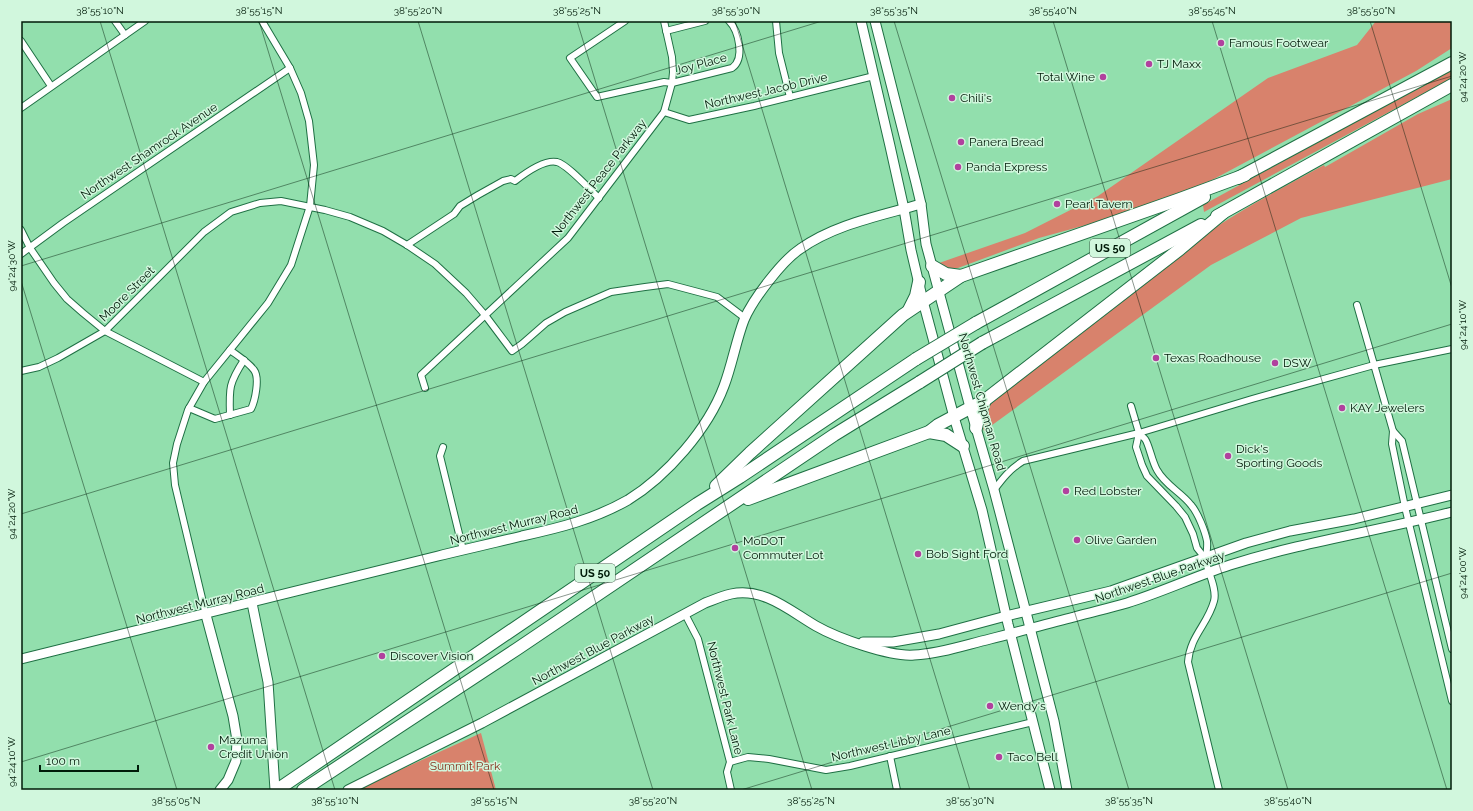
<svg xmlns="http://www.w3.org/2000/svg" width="1473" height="811" viewBox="0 0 1473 811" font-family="Raleway,sans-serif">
	<rect width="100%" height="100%" fill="#92dfad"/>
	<g fill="#d8826c">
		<polygon points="1376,21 1452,21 1452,48 1416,71 1214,179 1176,195 1115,217 1039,238 958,268 948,268 939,263 1025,233 1098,196 1268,78 1357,45"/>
		<polygon points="1452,69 1452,78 1204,212 1203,205"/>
		<path d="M1452 99V179L1301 218 1211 265 984 431 981 418 987 405 1207 233C1245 207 1284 187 1324 165L1325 167 1418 114Z"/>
		<polygon points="481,733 496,790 356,790"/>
	</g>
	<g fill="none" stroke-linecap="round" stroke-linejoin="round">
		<g stroke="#1f7044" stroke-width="8">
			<g id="street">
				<polyline points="115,21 125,35"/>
				<path d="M625 21 570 58 597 97 664 82 672 83 732 68C745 59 739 31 729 21"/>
				<polyline points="776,21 779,53 790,97"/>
				<polyline points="666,31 705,21"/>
				<polyline points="21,41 51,86"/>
				<polyline points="21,108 145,21"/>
				<polyline points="664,112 689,120 754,106 874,76"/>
				<polyline points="21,230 30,248 54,283 67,299 83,313 105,331 204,382"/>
				<path d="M407 245 454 214 460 206 478 195 503 181 511 179 515 181C524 174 544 159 557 162 568 165 590 190 599 198"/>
				<polyline points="21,254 63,223 290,68"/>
				<polyline points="1357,305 1393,431 1392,444 1405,507 1452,701"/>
				<polyline points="21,371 39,367 58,358 105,331 204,232 231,212 260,203 281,201 325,210 350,217 383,231 407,245 435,264 466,293 485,315 512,351 522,344 546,323 565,312 611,292 645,287 668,284 717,297 745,318"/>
				<polyline points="425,388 421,375 568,238 664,112 672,83 673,72 672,57 664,21"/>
				<polyline points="1131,406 1139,433 1136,447 1142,465 1147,476 1176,506 1185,517 1193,534 1197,548 1205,558"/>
				<path d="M189 408 215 419 251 409C255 401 260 378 254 370 248 362 238 356 230 350"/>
				<path d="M230 415C229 388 229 383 244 360"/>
				<polyline points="1393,431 1402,441 1452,649"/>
				<path d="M1139 433C1141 435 1143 437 1145 439 1149 444 1152 462 1157 470 1165 485 1181 492 1191 505 1198 513 1205 531 1207 541 1208 549 1205 556 1207 566 1210 576 1217 591 1214 601 1208 624 1190 636 1188 662L1219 790"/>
				<polyline points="443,447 440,456 463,550"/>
				<path d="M994 490C1003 478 1010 469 1023 461L1139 433 1252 399 1374 365 1452 349"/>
				<polyline points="685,614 698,639 730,762 727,772 731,790"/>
				<polyline points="206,615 175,485 173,463 177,444 188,410 204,382 268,303 291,265 310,206 314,165 309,121 301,93 290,68 262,21"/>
				<polyline points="890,756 897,790"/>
				<polyline points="730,762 748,757 769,759 826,770 850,766 1033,722"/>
			</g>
		</g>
		<g stroke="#1f7044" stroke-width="11">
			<g id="secondary">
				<polyline points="861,21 890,146 904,209 911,250 923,301 954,417 982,510 1008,624 1050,790"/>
				<polyline points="875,21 916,183 921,204 926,244 970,407 994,490 1028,620 1054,721 1067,790"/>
				<polyline points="252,603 268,682 275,790"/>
				<polyline points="206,615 233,716 237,740 236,761 228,780 220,790"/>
				<polyline points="863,642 893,642 939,634 1006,616 1111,591 1246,543 1290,531 1354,519 1452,495"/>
				<path d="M21 659C160 626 299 591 438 556 466 549 494 543 522 536 559 528 595 519 628 500 667 476 708 429 724 386 732 365 736 341 744 320 753 299 782 261 800 249 835 224 880 216 921 204"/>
				<path d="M348 790 482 723 705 603C713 600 722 596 731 594 764 587 790 611 816 626 837 638 890 657 914 655 939 654 965 645 990 639 1018 632 1046 624 1074 617 1092 612 1110 608 1127 603 1162 592 1196 576 1230 565 1303 542 1378 531 1452 512"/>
			</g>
		</g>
		<g stroke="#1f7044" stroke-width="14">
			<g id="highway">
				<polyline points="1238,178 1452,63"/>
				<polyline points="1217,216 1452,85"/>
				<polyline points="932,266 946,274 961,276"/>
				<polyline points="909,310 916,296 919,282"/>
				<polyline points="976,323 1204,197"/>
				<polyline points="982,343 1201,225"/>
				<polyline points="976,428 979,415 985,400"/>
				<polyline points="929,432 946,435 963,446"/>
				<polyline points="716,486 750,453 903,315 961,276 1180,199 1245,175"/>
				<polyline points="748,499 929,432 938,425 985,400 1180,249 1223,213"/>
				<polyline points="277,790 697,504 740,477 916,359"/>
				<polyline points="303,790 517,649 834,435 920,382"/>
			</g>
		</g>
		<use href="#street" stroke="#fff" stroke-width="6"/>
		<use href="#secondary" stroke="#fff" stroke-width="9"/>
		<use href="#highway" stroke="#fff" stroke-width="12"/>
		<g stroke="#1f7044" stroke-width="14" stroke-linecap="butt">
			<g id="highway-bridge">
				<polyline points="916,359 976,323"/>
				<polyline points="920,382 982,343"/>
			</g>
		</g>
		<use href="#highway-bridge" stroke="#fff" stroke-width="12"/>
	</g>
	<path fill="none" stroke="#001b09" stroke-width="1" stroke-opacity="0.45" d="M100 21 335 790M259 21 494 790M418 21 653 790M577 21 812 790M735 21 970 790M894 21 1129 790M1053 21 1288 790M1212 21 1447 790M1370 21 1452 288M21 266 822 21M21 281 177 790M21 514 1452 76M21 762 1452 324M741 790 1452 573"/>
	<g fill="#b1419e" stroke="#d1f7dd" stroke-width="1.5">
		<circle cx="1221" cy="43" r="4"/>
		<circle cx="1149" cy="64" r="4"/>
		<circle cx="1103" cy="77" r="4"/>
		<circle cx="952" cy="98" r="4"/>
		<circle cx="961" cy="142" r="4"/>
		<circle cx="958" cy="167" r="4"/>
		<circle cx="1057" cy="204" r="4"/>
		<circle cx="1156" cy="358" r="4"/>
		<circle cx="1275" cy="363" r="4"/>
		<circle cx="1342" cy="408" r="4"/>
		<circle cx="1228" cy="456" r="4"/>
		<circle cx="1066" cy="491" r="4"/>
		<circle cx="1077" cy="540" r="4"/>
		<circle cx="735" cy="548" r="4"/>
		<circle cx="918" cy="554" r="4"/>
		<circle cx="382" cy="656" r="4"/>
		<circle cx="990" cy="706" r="4"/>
		<circle cx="211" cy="747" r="4"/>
		<circle cx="999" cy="757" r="4"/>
	</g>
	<g text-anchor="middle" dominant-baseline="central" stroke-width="3" stroke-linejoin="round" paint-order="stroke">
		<g fill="#d1f7dd" stroke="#3f5d49" stroke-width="1">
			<rect x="1090" y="239" width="40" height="18" rx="3"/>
			<rect x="575" y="564" width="40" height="18" rx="3"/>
		</g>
		<g font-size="11" font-weight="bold" fill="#001b09">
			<text x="1110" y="248">US 50</text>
			<text x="595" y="573">US 50</text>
		</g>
		<g font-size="12" fill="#001b09" stroke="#d1f7dd" text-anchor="start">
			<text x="1229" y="43">Famous Footwear</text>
			<text x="1157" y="64">TJ Maxx</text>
			<text x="1095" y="77" text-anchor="end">Total Wine</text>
			<text x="960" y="98">Chili's</text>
			<text x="969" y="142">Panera Bread</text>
			<text x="966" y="167">Panda Express</text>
			<text x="1065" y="204">Pearl Tavern</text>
			<text x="1164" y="358">Texas Roadhouse</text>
			<text x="1283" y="363">DSW</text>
			<text x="1350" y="408">KAY Jewelers</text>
			<text x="1236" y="449">Dick's<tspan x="1236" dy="14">Sporting Goods</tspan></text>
			<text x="1074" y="491">Red Lobster</text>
			<text x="1085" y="540">Olive Garden</text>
			<text x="743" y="541">MoDOT<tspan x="743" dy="14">Commuter Lot</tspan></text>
			<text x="926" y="554">Bob Sight Ford</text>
			<text x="390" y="656">Discover Vision</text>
			<text x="998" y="706">Wendy's</text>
			<text x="219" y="740">Mazuma<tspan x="219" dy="14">Credit Union</tspan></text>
			<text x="1007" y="757">Taco Bell</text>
		</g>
		<g font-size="12" fill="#001b09" stroke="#d1f7dd">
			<text transform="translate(701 64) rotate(-15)">Joy Place</text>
			<text transform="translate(766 91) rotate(-13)">Northwest Jacob Drive</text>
			<text transform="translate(149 151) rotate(-34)">Northwest Shamrock Avenue</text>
			<text transform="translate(599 178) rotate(-52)">Northwest Peace Parkway</text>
			<text transform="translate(127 294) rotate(-45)">Moore Street</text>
			<text transform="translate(982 402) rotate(74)">Northwest Chipman Road</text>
			<text transform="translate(514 525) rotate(-14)">Northwest Murray Road</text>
			<text transform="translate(1160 577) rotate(-19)">Northwest Blue Parkway</text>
			<text transform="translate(200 604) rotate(-14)">Northwest Murray Road</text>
			<text transform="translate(593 650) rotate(-28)">Northwest Blue Parkway</text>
			<text transform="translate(725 698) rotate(76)">Northwest Park Lane</text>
			<text transform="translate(891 744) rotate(-13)">Northwest Libby Lane</text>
		</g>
		<g font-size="12" fill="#85321e" stroke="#d1f7dd">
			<text x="465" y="766">Summit Park</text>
		</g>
	</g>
	<rect width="1473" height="811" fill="none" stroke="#d1f7dd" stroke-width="44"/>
	<path d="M40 765v6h98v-6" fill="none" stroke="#001b09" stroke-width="2"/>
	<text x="46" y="765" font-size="12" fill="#001b09" stroke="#d1f7dd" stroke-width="3" paint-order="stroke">100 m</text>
	<rect x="22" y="22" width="1429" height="767" fill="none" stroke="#001b09" stroke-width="1.5"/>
	<g font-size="10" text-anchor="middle" fill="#001b09">
		<text x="100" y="14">38°55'10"N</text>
		<text x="259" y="14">38°55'15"N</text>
		<text x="418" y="14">38°55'20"N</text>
		<text x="577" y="14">38°55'25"N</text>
		<text x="736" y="14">38°55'30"N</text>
		<text x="894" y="14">38°55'35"N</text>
		<text x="1053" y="14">38°55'40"N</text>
		<text x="1212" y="14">38°55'45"N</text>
		<text x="1371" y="14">38°55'50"N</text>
		<text transform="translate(1462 77) rotate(-90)" y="4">94°24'20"W</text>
		<text transform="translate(11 266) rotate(-90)" y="4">94°24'30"W</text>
		<text transform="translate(1462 325) rotate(-90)" y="4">94°24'10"W</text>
		<text transform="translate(11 514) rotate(-90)" y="4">94°24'20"W</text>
		<text transform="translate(1462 573) rotate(-90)" y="4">94°24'00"W</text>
		<text transform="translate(11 762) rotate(-90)" y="4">94°24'10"W</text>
		<text x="176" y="804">38°55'05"N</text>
		<text x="335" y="804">38°55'10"N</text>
		<text x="494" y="804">38°55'15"N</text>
		<text x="653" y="804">38°55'20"N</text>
		<text x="811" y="804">38°55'25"N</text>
		<text x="970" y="804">38°55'30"N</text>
		<text x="1129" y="804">38°55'35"N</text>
		<text x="1288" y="804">38°55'40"N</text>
	</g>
</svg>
